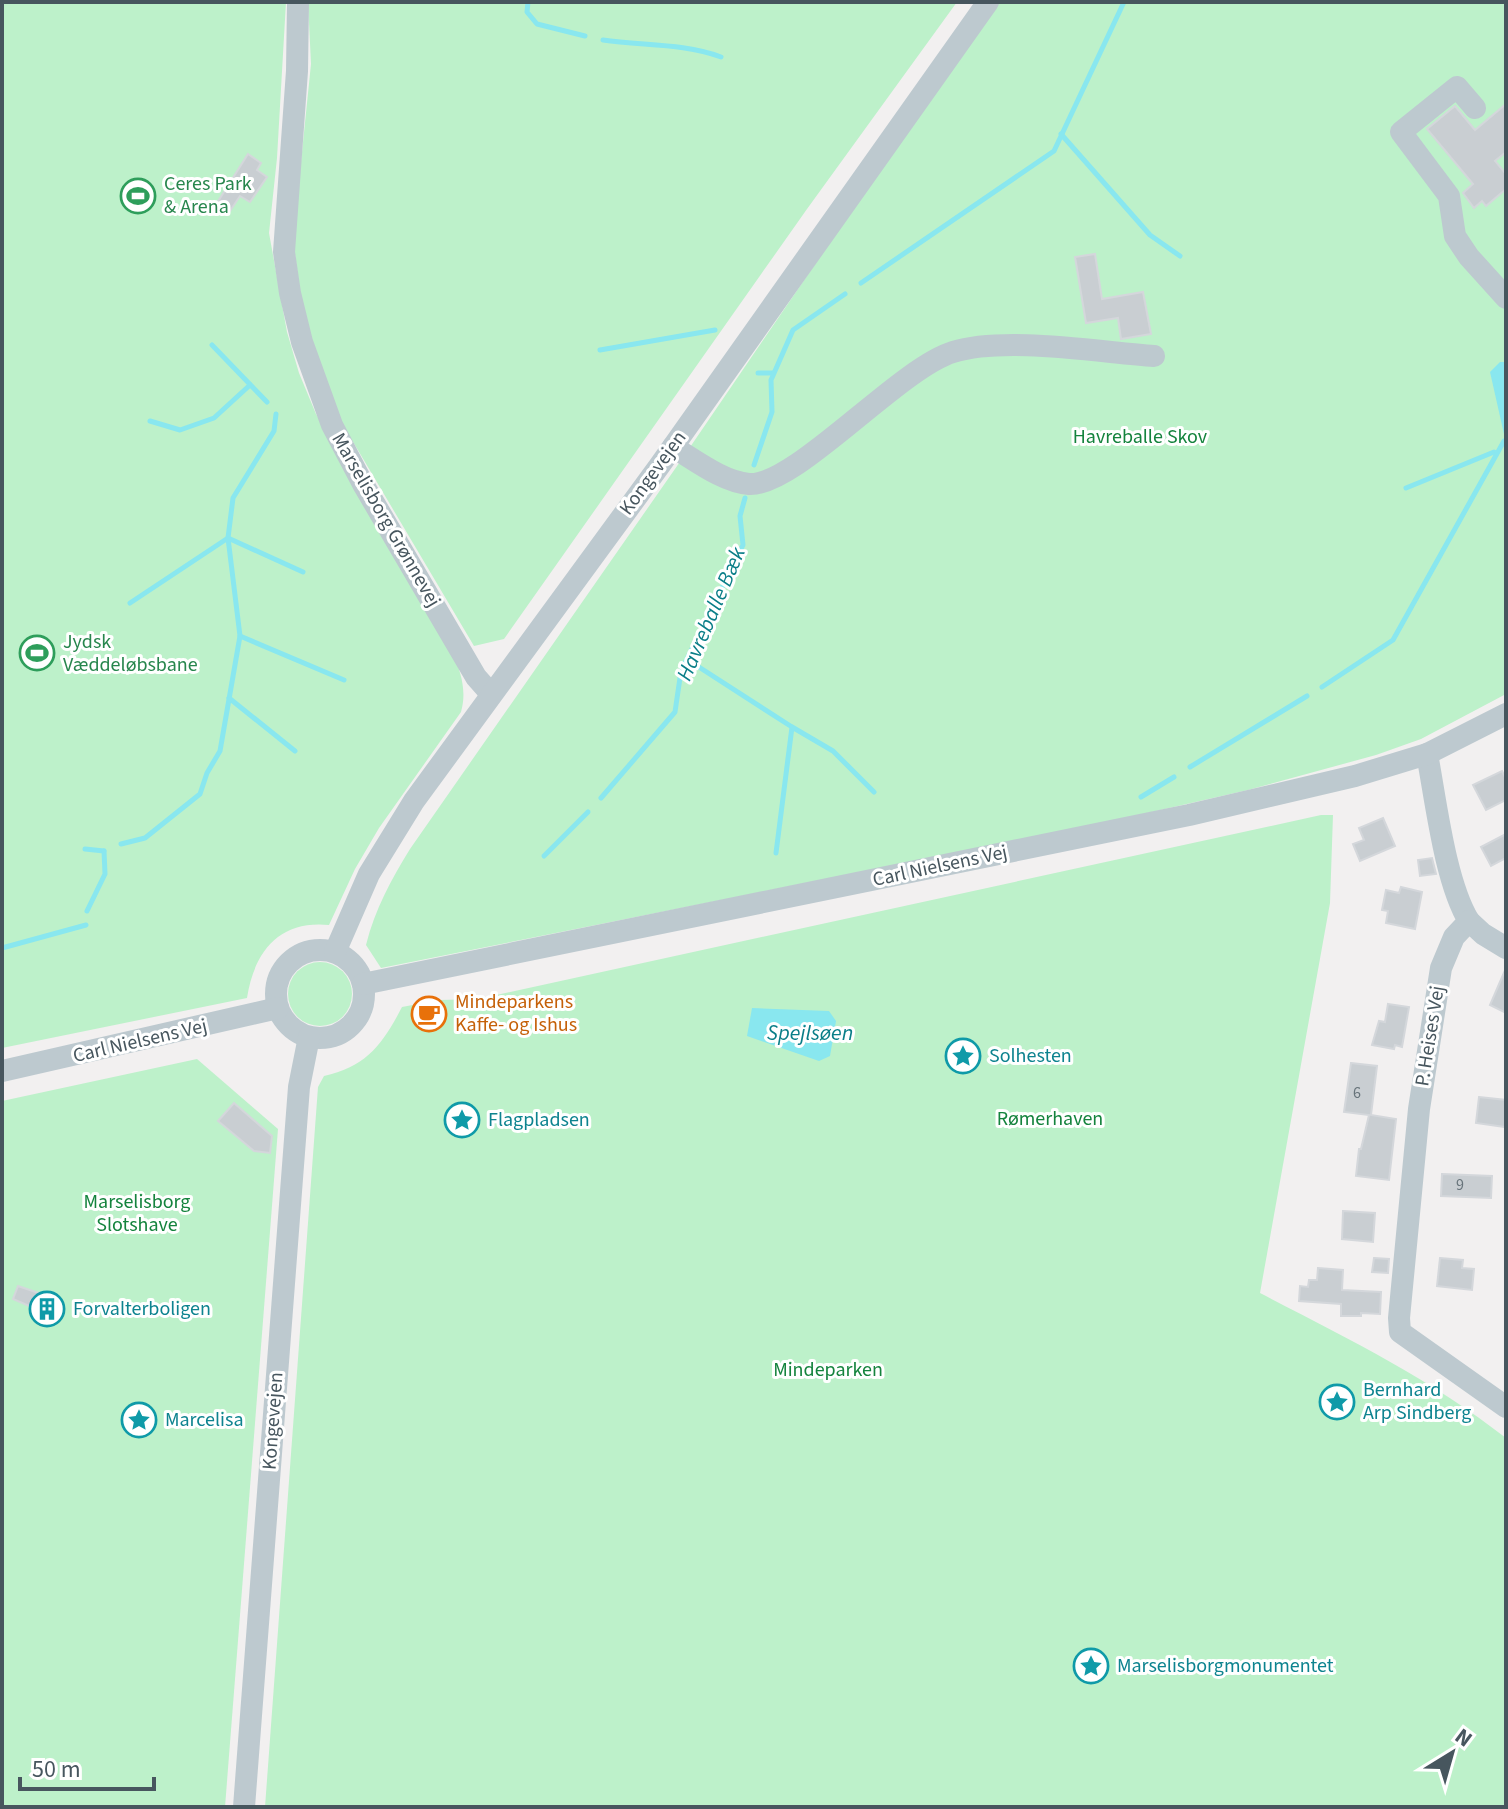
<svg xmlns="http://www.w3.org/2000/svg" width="1508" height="1809" viewBox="0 0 1508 1809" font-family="'Source Sans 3',sans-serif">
	<rect width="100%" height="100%" fill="#f2f0f0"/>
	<g fill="#bdf1ca">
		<path d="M2 2H286L277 158 269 233 287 332 299 373 316 414 453 653C461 673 467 691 461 712L379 828 355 869 329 925C279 920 254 952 247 998L2 1048Z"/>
		<polygon points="308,2 957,2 807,209 504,639 474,646 346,430 333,405 305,326 293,240 311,64"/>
		<path d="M999 2H1506V694L1421 739 1376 755 1248 790 1086 827 381 968 366 945C375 909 391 880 410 849L684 456 884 163Z"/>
		<path d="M1321 815H1333L1330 903 1260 1293C1345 1337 1431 1379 1506 1438V1807H265L318 1087 324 1076C366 1067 383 1044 402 1007L439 1000 478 999Z"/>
		<circle cx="320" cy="994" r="32"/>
		<polygon points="197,1059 278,1129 225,1807 2,1807 2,1101"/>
	</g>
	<g fill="#89e7ef">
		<polygon points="1500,362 1506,362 1506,443 1490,372"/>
		<polygon points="752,1008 829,1011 836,1021 830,1056 819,1061 747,1036"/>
	</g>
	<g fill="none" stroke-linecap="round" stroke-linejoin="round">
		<g stroke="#89e7ef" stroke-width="5">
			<polyline points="528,2 527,12 537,24 585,36"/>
			<path d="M603 40C642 46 683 43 721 57"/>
			<polyline points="1061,134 1150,235 1180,256"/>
			<polyline points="861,283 1054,151 1124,2"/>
			<polyline points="212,345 267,402"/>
			<polyline points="600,350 715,330"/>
			<polyline points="758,373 773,373"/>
			<polyline points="150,421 180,430 214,418 250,385"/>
			<polyline points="754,465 772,412 771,380 793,330 845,294"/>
			<polyline points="1406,488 1494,452"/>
			<polyline points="130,603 228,538 303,572"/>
			<polyline points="240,636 344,680"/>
			<polyline points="688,660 792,727 776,853"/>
			<polyline points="1322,687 1393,640 1504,441"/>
			<polyline points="229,698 295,751"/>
			<polyline points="792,727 833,751 874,792"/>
			<polyline points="1190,767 1307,696"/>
			<polyline points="1141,797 1174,777"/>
			<polyline points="601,798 675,712 681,671 743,545 740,516 745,498"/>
			<polyline points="121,844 145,838 200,794 207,773 220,751 240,636 228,538 233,498 274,431 276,414"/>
			<polyline points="85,849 104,851"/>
			<polyline points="544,856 588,812"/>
			<polyline points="87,911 105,874 104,851"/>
			<polyline points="2,948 86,925"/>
		</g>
	</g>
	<g fill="#c9ced2" stroke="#d4d7db" stroke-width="2">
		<polygon points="1506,104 1506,152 1495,161 1506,174 1506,189 1486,206 1482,201 1474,208 1463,193 1473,184 1427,129 1455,106 1475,130"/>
		<polygon points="248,154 261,163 257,170 267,177 250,202 240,196 230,211 217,203"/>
		<polygon points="1095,254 1102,299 1143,292 1151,334 1121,339 1118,318 1086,323 1075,257"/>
		<polygon points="1502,771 1506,779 1506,800 1486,810 1473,785"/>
		<polygon points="1383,818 1395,846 1360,861 1353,844 1364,840 1359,828"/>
		<polygon points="1506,834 1506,858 1491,866 1481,847"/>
		<polygon points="1432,858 1436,874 1420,876 1418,860"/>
		<polygon points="1401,887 1422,892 1415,929 1386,923 1388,911 1382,910 1386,890 1399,893"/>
		<polygon points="1506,968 1506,1013 1490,1005"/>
		<polygon points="1388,1004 1409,1007 1402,1047 1395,1045 1394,1049 1372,1045 1379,1021 1385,1022"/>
		<polygon points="435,1006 438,1019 421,1023 418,1009"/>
		<polygon points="1351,1063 1377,1066 1371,1115 1396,1119 1389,1180 1356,1176 1359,1149 1361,1149 1369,1115 1344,1112"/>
		<polygon points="1479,1097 1506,1100 1505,1127 1476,1123"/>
		<polygon points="234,1103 272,1136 270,1153 254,1151 218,1121"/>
		<polygon points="1442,1174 1492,1176 1491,1198 1441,1196"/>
		<polygon points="1343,1211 1375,1213 1373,1242 1342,1239"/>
		<polygon points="1374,1258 1389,1259 1388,1273 1372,1272"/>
		<polygon points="1440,1258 1463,1260 1462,1268 1474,1269 1472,1290 1437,1286"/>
		<polygon points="1318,1268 1343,1270 1342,1290 1381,1292 1380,1314 1361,1313 1361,1316 1341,1316 1341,1304 1299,1301 1300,1286 1308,1287 1309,1280 1317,1280"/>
		<polygon points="18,1286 62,1301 55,1324 31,1316 34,1308 13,1299"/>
	</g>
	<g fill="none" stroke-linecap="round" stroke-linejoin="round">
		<g stroke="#bdc9cf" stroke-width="22">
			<polyline points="298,2 297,71 284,252 290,293 302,342 332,425 363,484 476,677 491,694"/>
			<polyline points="1475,108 1457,87 1401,132 1449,196 1455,236 1469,257 1506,298"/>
			<path d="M673 447C695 460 723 482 749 484 795 487 898 369 953 352 1005 336 1098 352 1154 356"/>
			<path d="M1427 754C1436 801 1445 882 1469 921L1454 937 1441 968 1419 1109 1399 1318 1400 1332 1506 1407"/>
			<polyline points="1469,921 1483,934 1506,948"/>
			<circle cx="320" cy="994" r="44"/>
			<polyline points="335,952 369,874 414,801 660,465 988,2"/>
			<polyline points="363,984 1189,815 1355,776 1427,754 1506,714"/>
			<polyline points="2,1071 278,1008"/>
			<polyline points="244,1807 299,1087 309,1037"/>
		</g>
	</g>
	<defs>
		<g id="stadium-ring" transform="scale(1.8)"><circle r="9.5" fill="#fff" stroke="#2e9e5b" stroke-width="1.5"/><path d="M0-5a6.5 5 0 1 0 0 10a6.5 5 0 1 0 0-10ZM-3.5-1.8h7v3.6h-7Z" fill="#2e9e5b"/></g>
		<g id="cafe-ring" transform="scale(1.8)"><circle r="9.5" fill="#fff" stroke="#e8710a" stroke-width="1.5"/><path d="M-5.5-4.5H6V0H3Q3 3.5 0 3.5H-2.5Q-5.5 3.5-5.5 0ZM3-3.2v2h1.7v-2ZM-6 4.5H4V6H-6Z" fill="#e8710a"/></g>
		<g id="sight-ring" transform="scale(1.8)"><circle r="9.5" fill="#fff" stroke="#0f9aa8" stroke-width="1.5"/><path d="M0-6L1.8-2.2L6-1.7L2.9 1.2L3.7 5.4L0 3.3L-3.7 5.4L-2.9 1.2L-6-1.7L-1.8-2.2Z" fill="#0f9aa8"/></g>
		<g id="building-ring" transform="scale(1.8)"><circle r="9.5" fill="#fff" stroke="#0f9aa8" stroke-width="1.5"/><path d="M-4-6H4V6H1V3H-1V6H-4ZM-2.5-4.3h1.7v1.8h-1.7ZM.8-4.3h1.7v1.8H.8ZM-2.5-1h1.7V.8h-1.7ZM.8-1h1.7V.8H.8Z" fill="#0f9aa8"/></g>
	</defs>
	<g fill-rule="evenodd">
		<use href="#stadium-ring" x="138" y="196"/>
		<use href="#stadium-ring" x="37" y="653"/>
		<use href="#cafe-ring" x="429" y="1014"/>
		<use href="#sight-ring" x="963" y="1056"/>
		<use href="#sight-ring" x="462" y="1120"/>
		<use href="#building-ring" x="47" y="1309"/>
		<use href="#sight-ring" x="1337" y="1402"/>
		<use href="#sight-ring" x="139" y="1420"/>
		<use href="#sight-ring" x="1091" y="1666"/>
	</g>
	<g text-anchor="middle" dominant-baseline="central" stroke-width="6" stroke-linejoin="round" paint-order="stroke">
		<g font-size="16" fill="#68747b">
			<text x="1357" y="1093">6</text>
			<text x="1460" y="1185">9</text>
		</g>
		<g font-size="20" fill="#27864d" stroke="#fff" text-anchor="start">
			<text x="164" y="184">Ceres Park<tspan x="164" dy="23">&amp; Arena</tspan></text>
			<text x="63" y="642">Jydsk<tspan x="63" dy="23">Væddeløbsbane</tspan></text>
		</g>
		<g font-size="20" fill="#14833d" stroke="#fff">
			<text x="1140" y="437">Havreballe Skov</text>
			<text x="1050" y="1119">Rømerhaven</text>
			<text x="137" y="1202">Marselisborg<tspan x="137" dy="23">Slotshave</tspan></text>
			<text x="828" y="1370">Mindeparken</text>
		</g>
		<g font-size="20" fill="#47565e" stroke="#fff">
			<text transform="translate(653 473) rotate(-54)">Kongevejen</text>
			<text transform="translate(386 520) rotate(60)">Marselisborg Grønnevej</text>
			<text transform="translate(940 866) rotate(-12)">Carl Nielsens Vej</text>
			<text transform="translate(1430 1036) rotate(-81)">P. Heises Vej</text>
			<text transform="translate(140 1041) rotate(-13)">Carl Nielsens Vej</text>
			<text transform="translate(273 1421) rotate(-86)">Kongevejen</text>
		</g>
		<g font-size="20" fill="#c56008" stroke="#fff" text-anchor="start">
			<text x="455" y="1002">Mindeparkens<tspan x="455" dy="23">Kaffe- og Ishus</tspan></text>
		</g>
		<g font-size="20" fill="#0d838f" stroke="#fff" text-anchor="start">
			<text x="989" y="1056">Solhesten</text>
			<text x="488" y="1120">Flagpladsen</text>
			<text x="73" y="1309">Forvalterboligen</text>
			<text x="1363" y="1390">Bernhard<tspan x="1363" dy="23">Arp Sindberg</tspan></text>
			<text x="165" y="1420">Marcelisa</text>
			<text x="1117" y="1666">Marselisborgmonumentet</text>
		</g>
		<g font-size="22" font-style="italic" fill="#0a7e88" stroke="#fff">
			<text transform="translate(711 614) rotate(-67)">Havreballe Bæk</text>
			<text x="810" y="1033">Spejlsøen</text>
		</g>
	</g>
	<rect width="1508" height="1809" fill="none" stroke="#47565e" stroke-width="8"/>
	<g transform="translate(1452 1753) rotate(37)" stroke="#ffffff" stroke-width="6" paint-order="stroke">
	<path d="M0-6L14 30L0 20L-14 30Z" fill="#47565e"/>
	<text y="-12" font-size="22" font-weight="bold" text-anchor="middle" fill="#47565e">N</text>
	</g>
	<path d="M20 1777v12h134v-12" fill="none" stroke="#47565e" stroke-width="4"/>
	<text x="32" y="1777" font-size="24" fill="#47565e" stroke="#ffffff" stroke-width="6" paint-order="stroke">50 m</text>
</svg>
